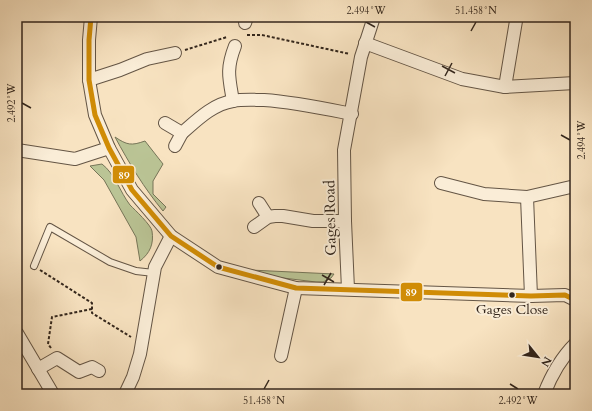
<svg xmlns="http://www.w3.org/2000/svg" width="592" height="411" viewBox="0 0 592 411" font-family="Cardo,serif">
	<rect width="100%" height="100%" fill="#f8e3c1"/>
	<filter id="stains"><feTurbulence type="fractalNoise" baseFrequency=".005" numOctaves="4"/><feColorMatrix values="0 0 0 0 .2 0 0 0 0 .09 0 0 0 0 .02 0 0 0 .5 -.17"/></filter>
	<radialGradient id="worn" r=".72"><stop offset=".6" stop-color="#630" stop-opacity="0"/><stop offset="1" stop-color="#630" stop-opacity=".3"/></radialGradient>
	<g fill="#bac495" stroke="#767558">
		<path d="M115 137C127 145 131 146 145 141L163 164 153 181V194L166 207 163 211C144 188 129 163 115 137Z"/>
		<path d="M102 164C115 174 120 192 130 205 135 210 151 225 152 231 154 244 150 253 140 261L136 237 104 180 90 166Z"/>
		<polygon points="250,270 334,274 331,278 323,282 316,282 275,277"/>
	</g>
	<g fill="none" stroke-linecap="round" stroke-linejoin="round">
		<g stroke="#645545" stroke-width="8">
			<polyline id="service" points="34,266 50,227 110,262 136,271 154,273"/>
		</g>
		<g stroke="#645545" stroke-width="14">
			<g id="minor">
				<polyline points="91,17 89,40 89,80 95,115 109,148 132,190 171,236 218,267 296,288 531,296 565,295 575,300"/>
				<polyline points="245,23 247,17"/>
				<polyline points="365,43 462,79 505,87 575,83"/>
				<polyline points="89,80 120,70 147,59 175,53"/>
				<polyline points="505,87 516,21 516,17"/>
				<path d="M233 101C229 78 226 69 235 46"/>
				<path d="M165 123 182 133C197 120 213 104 233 101 243 99 254 100 264 100 294 102 322 108 352 114"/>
				<polyline points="175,146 182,133"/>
				<polyline points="17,150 75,159 109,148"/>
				<polyline points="441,183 484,194 527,197"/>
				<polyline points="259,203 268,217"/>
				<polyline points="254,227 268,217 275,216 283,216 313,221 345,221"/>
				<polyline points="348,289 345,221 344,150 361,57 374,17"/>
				<polyline points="531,296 527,197 575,186"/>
				<polyline points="17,333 53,394"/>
				<polyline points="281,356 296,288"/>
				<polyline points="38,369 57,358 79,372 92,367 99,371"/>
				<polyline points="125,394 133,377 140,354 155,267 171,236"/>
				<path d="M544 394C551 376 561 358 575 344"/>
			</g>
		</g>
		<g stroke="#33261c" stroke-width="2" stroke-dasharray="3 2" stroke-linecap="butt">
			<polyline points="247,35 262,35 350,54"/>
			<polyline points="185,50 227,37"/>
			<polyline points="40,270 92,303 92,313 131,337"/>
			<polyline points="51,348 48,344 52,317 92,309"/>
		</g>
		<use href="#service" stroke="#faedd7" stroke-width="6"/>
		<use href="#minor" stroke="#faedd7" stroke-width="12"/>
		<g stroke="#faedd7" stroke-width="8">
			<polyline id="bus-1" points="91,17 89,40 89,80 95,115 109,148 132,190 171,236 218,267 296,288 531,296 565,295 575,300"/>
		</g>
		<use href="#bus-1" stroke="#d08c06" stroke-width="5"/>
	</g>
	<path fill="none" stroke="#33261c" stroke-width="1.5" d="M366 22 375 27M471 31 476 22M442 66 455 73M445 76 452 63M22 103 31 108M561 135 570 140M322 275 334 282M324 285 331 273M510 384 518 389M264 389 269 380"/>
	<g fill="#33261c" stroke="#faedd7" stroke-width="1.5">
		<circle cx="219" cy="267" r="3.5"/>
		<circle cx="512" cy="295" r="3.5"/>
	</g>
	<g text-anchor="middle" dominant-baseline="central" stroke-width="4" stroke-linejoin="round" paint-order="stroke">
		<g font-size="14" fill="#33261c" stroke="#faedd7">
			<text x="512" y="309">Gages Close</text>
		</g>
		<g font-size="15" fill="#33261c" stroke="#faedd7">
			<text transform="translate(330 218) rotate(-91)">Gages Road</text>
		</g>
	</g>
	<g stroke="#faedd7" stroke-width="1.5">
		<rect x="112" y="165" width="23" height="19" rx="4" fill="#d08c06"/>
		<rect x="400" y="282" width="23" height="20" rx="4" fill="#d08c06"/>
	</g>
	<g font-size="11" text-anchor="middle" font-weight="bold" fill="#fff">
		<text x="124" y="179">89</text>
		<text x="411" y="296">89</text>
	</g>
	<rect width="592" height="411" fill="none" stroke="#f8e3c1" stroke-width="44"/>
	<g transform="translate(538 357) rotate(120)" stroke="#faedd7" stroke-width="3" paint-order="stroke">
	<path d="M0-3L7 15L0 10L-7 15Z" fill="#33261c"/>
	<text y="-6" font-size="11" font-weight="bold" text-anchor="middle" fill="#33261c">N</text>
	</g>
	<rect x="22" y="22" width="548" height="367" fill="none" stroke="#33261c" stroke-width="1.5"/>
	<g font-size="10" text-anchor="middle" fill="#33261c">
		<text x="366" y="14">2.494°W</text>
		<text x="476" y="14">51.458°N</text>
		<text transform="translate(11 103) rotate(-90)" y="4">2.492°W</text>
		<text transform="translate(581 140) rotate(-90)" y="4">2.494°W</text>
		<text x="264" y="404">51.458°N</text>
		<text x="518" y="404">2.492°W</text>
	</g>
	<rect width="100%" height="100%" filter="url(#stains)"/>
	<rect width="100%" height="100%" fill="url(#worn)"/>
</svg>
